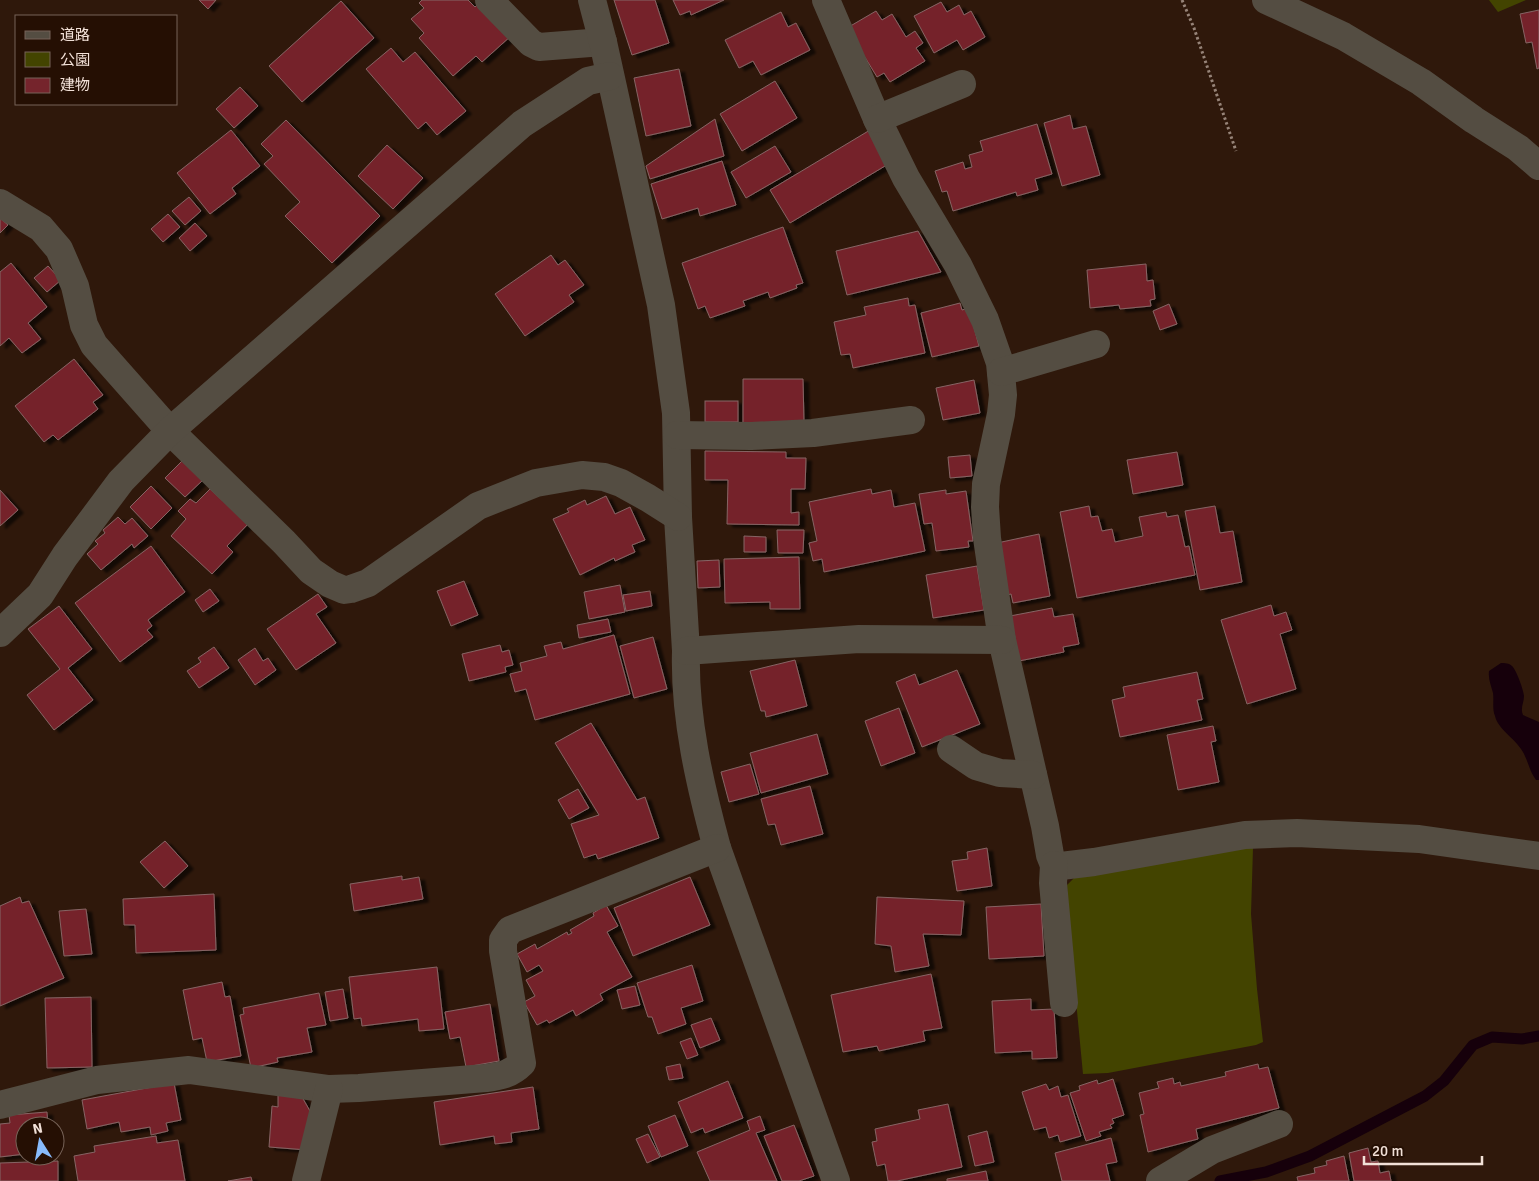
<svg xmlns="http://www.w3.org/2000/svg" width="1539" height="1181" viewBox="0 0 1539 1181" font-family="Signika,'Noto Sans JP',sans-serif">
	<defs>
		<filter id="shadow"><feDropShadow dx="5.5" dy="3" stdDeviation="1" flood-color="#0009"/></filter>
	</defs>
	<rect width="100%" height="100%" fill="#2f180b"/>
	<g fill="#434400">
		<polygon points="1489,0 1526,0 1498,12"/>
		<polygon points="1244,846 1253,848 1251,914 1257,989 1263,1042 1256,1045 1108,1073 1083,1074 1077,1011 1070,962 1067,885 1077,875"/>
	</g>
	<path fill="#16000b" d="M1501 663C1505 663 1509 663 1512 666 1516 669 1524 691 1524 696 1524 703 1520 708 1523 715L1539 722V780H1536C1529 771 1528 759 1521 749 1514 738 1498 729 1495 716 1492 709 1494 701 1493 693 1491 685 1488 679 1489 671Z"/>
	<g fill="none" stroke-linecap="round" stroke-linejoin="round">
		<polyline stroke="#16000b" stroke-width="11" points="1220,1181 1266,1172 1310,1156 1425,1096 1444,1081 1473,1045 1492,1037 1522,1039 1539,1036"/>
	</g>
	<g fill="#75242c" stroke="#866464" filter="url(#shadow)">
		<polygon points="199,0 216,0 208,9"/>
		<polygon points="422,0 468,0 475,7 481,1 512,35 482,62 476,56 453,76 419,38 424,33 411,19 424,8 419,3"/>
		<polygon points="614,0 655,0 669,43 632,55"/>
		<polygon points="673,0 724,0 691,15 690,11 680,15"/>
		<polygon points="341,1 374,38 302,102 269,66"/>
		<polygon points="941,2 947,12 959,5 964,15 971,11 985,37 963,50 957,40 934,53 914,16"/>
		<polygon points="1539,10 1539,68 1537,69 1532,42 1526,43 1520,14"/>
		<polygon points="876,11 882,20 892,14 906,37 915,31 923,43 916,48 925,61 890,82 884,73 877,77 847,28"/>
		<polygon points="781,12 788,27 796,23 810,50 761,75 753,61 739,68 725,40"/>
		<polygon points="391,48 403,62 415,52 466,111 437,135 426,122 418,129 366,69"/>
		<polygon points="679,69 691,126 646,136 634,78"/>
		<polygon points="775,81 797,118 742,151 720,114"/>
		<polygon points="240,87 258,106 234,128 216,109"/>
		<polygon points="1070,115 1073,129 1086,126 1100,175 1062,186 1044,123"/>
		<polygon points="715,119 724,156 650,179 646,166"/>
		<polygon points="286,120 380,216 332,263 285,216 300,202 264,164 273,156 261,144"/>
		<polygon points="1037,124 1052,174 1035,179 1038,190 1017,196 1016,192 953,211 947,191 942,192 935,171 963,162 965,169 972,167 969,155 983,151 980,141"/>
		<polygon points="231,130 260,166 232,188 236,194 210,214 177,173"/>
		<polygon points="870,130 890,163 790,223 770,190"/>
		<polygon points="387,145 423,178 393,209 358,176"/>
		<polygon points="775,146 791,172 746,198 731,172"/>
		<polygon points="722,161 736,205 700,216 698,208 662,219 651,184"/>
		<polygon points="189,197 201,211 185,225 172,211"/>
		<polygon points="168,214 180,227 163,242 151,229"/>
		<polygon points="0,218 8,225 0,233"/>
		<polygon points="195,223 207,236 190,251 179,238"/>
		<polygon points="783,227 803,283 796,285 797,288 770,298 768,292 743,301 745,306 710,318 705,306 698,309 682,263"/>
		<polygon points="918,231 941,272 847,295 836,251"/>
		<polygon points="551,255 558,265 565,260 584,285 569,295 574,302 525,336 495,294"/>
		<polygon points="11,263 47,307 28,323 41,339 22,353 9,338 0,346 0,272"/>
		<polygon points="1146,264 1147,281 1153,280 1155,299 1150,300 1151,306 1120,309 1119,305 1090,308 1087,270"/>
		<polygon points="48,266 61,280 47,292 34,278"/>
		<polygon points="908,298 909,306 915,305 925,353 853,368 850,354 841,355 834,322 866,315 864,307"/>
		<polygon points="960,303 962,310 969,308 979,346 932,357 921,313"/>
		<polygon points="1169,304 1177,324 1160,330 1153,311"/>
		<polygon points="74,359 103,395 93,402 98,409 58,440 53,435 44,442 15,406"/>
		<polygon points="743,379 803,379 804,423 743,423"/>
		<polygon points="974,380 980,413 943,420 936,388"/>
		<rect x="705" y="401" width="33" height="21"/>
		<polygon points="705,451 786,452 786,458 806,458 805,489 791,489 791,513 799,512 799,525 727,524 728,480 705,480"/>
		<polygon points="1177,452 1183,485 1133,494 1127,460"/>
		<polygon points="970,455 972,476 950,478 948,457"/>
		<polygon points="184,459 204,479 185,497 165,478"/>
		<polygon points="151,486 172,508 151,529 130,507"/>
		<polygon points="210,489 248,524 227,546 233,552 212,574 171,536 186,519 178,511 190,499 196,503"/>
		<polygon points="871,489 872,494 891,490 894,507 915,503 925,551 824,572 822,559 813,561 809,543 817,541 809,502"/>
		<polygon points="0,490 18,510 0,526"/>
		<polygon points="946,490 946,494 966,491 973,541 968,541 969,547 936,551 932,523 924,524 919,494"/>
		<polygon points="606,496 615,514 630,507 645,540 632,545 635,552 615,561 614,558 580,575 553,519 569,512 567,509 585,500 587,505"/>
		<polygon points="1089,506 1091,517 1098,516 1102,531 1112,529 1115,542 1143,536 1139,517 1166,512 1167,517 1178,515 1185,547 1189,546 1195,575 1077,598 1060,512"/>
		<polygon points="1215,506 1220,533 1233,531 1242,582 1200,590 1185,511"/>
		<polygon points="118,517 125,524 132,518 148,536 134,548 132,544 101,570 87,554 98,544 95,541 105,533 103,530"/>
		<polygon points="777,530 804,530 803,553 778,553"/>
		<polygon points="1039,534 1050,596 1013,603 1011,594 1007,595 997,543"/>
		<polygon points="744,536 766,537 766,552 744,552"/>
		<polygon points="151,546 185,592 148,620 152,626 147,630 153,637 120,662 75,603"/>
		<polygon points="799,557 800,609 770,609 770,602 725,603 724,559"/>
		<polygon points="719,560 720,587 698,588 697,561"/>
		<polygon points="977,566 984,610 933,618 926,575"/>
		<polygon points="464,581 478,615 451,626 437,591"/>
		<polygon points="620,585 625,612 589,619 584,592"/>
		<polygon points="210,589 219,601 203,612 195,600"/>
		<polygon points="650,591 652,606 626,611 623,595"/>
		<polygon points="318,594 327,607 316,614 336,643 296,670 267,629"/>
		<polygon points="1271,605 1274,616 1286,612 1292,630 1280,634 1296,689 1247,704 1221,620"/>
		<polygon points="59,606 92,649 68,668 93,700 54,730 27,695 60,669 28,629"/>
		<polygon points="1052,608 1054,617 1073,614 1079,644 1063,647 1064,652 1019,661 1010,616"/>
		<polygon points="608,619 611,632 579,638 577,625"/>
		<polygon points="614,635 630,694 535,720 526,689 515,692 510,674 522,671 520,663 547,656 544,646 561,642 563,649"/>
		<polygon points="653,637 667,689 634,698 620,646"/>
		<polygon points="500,645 502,652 509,650 513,665 505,667 506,672 469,681 462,654"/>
		<polygon points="214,647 229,668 199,688 187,671 201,662 198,658"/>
		<polygon points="255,648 263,661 268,658 276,670 255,685 238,660"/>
		<polygon points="795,660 807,706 766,717 765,711 761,711 750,671"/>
		<polygon points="957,670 980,724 922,747 896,682 915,674 919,685"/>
		<polygon points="1197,672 1203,699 1197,700 1202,720 1120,737 1112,700 1125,697 1123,687"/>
		<polygon points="899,708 915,753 881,766 865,721"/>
		<polygon points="591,723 637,800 645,797 659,838 598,859 596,854 584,858 571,824 599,815 555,743"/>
		<polygon points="1213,726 1216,741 1211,742 1219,782 1178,790 1167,735"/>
		<polygon points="817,734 828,774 761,793 750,753"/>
		<polygon points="750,764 759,794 729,802 721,772"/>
		<polygon points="810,786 823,834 781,845 775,824 768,825 761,799"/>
		<polygon points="578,789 589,808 569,819 558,800"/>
		<polygon points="165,841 188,866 164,888 140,862"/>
		<polygon points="987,848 992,886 957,891 952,861 968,859 967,852"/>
		<polygon points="402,876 402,880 419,877 423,899 354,911 350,884"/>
		<polygon points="690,877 710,925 633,956 614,908"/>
		<polygon points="214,894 216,950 136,953 135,925 124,925 123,899"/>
		<polygon points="20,897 22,903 29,901 64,978 0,1006 0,906"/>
		<polygon points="877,897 964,901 961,935 923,934 929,966 895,972 891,946 875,944"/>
		<polygon points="1041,904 1044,956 989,959 986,907"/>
		<polygon points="606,905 618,926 607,932 632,977 600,994 603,1000 576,1016 573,1010 549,1023 547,1020 537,1025 524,1002 535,996 526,980 543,971 539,965 527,972 517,954 535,944 537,949 567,932 568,935 572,933 570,930 594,916 593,913"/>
		<polygon points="86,909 92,954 64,956 59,911"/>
		<polygon points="692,965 703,1001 681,1008 686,1024 658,1034 652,1017 648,1017 637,983"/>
		<polygon points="437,967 444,1029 419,1031 418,1019 362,1026 361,1018 354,1019 349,977"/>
		<polygon points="931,974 942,1028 923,1031 925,1041 879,1051 877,1046 843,1052 831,995"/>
		<polygon points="222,982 225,997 230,996 241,1056 207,1062 202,1038 193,1040 183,990"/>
		<polygon points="635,986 640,1005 622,1009 617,990"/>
		<polygon points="343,989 348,1018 330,1021 325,992"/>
		<polygon points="319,993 326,1025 307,1028 312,1052 277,1058 278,1062 251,1068 240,1015 244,1014 243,1008"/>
		<polygon points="91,997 92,1067 47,1068 45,998"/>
		<polygon points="1031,999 1031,1010 1054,1009 1057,1058 1032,1059 1032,1051 995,1053 992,1001"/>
		<polygon points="490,1004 499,1061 466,1067 460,1037 450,1039 445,1012"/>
		<polygon points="711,1018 720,1040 700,1048 691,1025"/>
		<polygon points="691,1038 698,1055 687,1059 680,1042"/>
		<polygon points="680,1064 683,1078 669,1080 666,1067"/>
		<polygon points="1258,1064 1259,1069 1268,1067 1279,1108 1196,1129 1198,1139 1148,1152 1140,1115 1144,1114 1139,1093 1159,1088 1157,1082 1173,1078 1174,1084 1180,1082 1181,1086 1226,1076 1225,1072"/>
		<polygon points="1113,1079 1124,1115 1112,1119 1114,1123 1110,1125 1112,1128 1099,1132 1101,1136 1086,1141 1070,1093 1080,1090 1079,1086 1097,1080 1098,1084"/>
		<polygon points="728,1081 743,1118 705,1133 703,1128 691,1133 678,1102"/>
		<polygon points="174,1083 181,1120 166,1123 168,1131 151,1135 150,1127 121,1132 119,1122 87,1129 82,1100"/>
		<polygon points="1046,1084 1049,1090 1058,1086 1061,1097 1068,1095 1081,1136 1060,1142 1058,1135 1049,1138 1046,1127 1034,1130 1022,1092"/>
		<polygon points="533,1087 539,1129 511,1133 512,1142 495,1144 494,1136 440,1145 434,1102"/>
		<polygon points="278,1095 302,1097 310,1111 307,1150 269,1147 272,1106 278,1107"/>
		<polygon points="948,1104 962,1167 897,1181 888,1181 885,1164 877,1166 872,1142 877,1141 875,1129 920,1119 918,1110"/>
		<polygon points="47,1112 48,1126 25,1126 25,1154 0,1157 0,1124 10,1123 9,1115"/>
		<polygon points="675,1115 688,1146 661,1157 648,1126"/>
		<polygon points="760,1116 765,1130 756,1133 777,1181 710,1181 697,1152 750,1130 747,1121"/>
		<polygon points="794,1125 814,1176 799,1181 782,1181 764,1136"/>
		<polygon points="987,1131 994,1162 975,1166 968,1136"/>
		<polygon points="648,1134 660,1157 647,1163 636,1139"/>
		<polygon points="156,1136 157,1143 178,1140 185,1181 78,1181 74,1156 95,1152 94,1146"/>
		<polygon points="1111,1138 1117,1162 1106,1164 1110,1181 1062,1181 1055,1153"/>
		<polygon points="1368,1148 1371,1162 1378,1161 1380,1173 1389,1171 1391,1181 1354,1181 1349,1153"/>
		<polygon points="1344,1156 1349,1181 1298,1181 1297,1177 1315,1173 1314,1168 1327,1165 1326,1161"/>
		<polygon points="58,1161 58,1181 0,1181 0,1163"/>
		<polygon points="986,1171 988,1181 947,1181 947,1179"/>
		<polygon points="251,1177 252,1181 228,1181"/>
	</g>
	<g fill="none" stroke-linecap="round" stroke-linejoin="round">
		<polyline stroke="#968378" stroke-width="3" stroke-dasharray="2.5 2.5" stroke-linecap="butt" points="1182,0 1194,28 1236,151"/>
		<g stroke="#544d42" stroke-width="28">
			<polyline points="489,0 531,43 539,47 603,42"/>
			<path d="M592 0 603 42 661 305 676 413 678 517 686 651C684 717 700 785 717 848L836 1181"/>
			<polyline points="826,0 877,119 906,178 958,265 985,320 1000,363 1003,395 1001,414 986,484 985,507 987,538 1002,640 1045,826 1050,855 1054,865 1061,866 1094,862 1245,835 1297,833 1419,839 1539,856"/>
			<polyline points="1266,0 1343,36 1421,82 1474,120 1518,148 1539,166"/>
			<polyline points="877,119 962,84"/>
			<polyline points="0,203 41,228 59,249 75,286 84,325 94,345 170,431 284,542 311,571 330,584 344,590 351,589 368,583 478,506 536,483 582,475 604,477 621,483 648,498 678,517"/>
			<polyline points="1001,372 1096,344"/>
			<polyline points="677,435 751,436 813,433 911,420"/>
			<polyline points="0,633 40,595 65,556 121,481 170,431 522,124 588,81 610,76"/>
			<polyline points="686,651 859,639 1002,640"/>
			<polyline points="951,749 976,766 1000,773 1033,775"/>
			<polyline points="1054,865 1053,883 1064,1003"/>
			<path d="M0 1105 97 1080 189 1070 329 1089 359 1088 486 1078C501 1076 511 1074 522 1063L503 951V940L510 930 717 848"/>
			<polyline points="306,1181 329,1089"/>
			<polyline points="1160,1181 1212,1150 1279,1124"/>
		</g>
	</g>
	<rect x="15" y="15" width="162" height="90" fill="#250f03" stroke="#776358"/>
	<rect x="25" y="31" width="25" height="8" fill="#544d42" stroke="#776358"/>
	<text x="60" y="40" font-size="15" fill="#f2e1d8">道路</text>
	<rect x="25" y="52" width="25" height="15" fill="#434400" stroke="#776358"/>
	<text x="60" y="65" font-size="15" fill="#f2e1d8">公園</text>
	<rect x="25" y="78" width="25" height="15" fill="#75242c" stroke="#776358"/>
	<text x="60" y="90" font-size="15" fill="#f2e1d8">建物</text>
	<g transform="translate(40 1141) rotate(349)"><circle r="24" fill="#250f03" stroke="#776358"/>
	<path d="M0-4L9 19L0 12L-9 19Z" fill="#88bbfc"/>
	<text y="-8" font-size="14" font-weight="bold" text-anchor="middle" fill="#f2e1d8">N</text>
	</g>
	<path d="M1364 1156v8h118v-8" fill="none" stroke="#f2e1d8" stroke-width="2.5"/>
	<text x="1372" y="1156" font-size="15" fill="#f2e1d8" stroke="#250f03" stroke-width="4" paint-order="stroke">20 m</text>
</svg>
